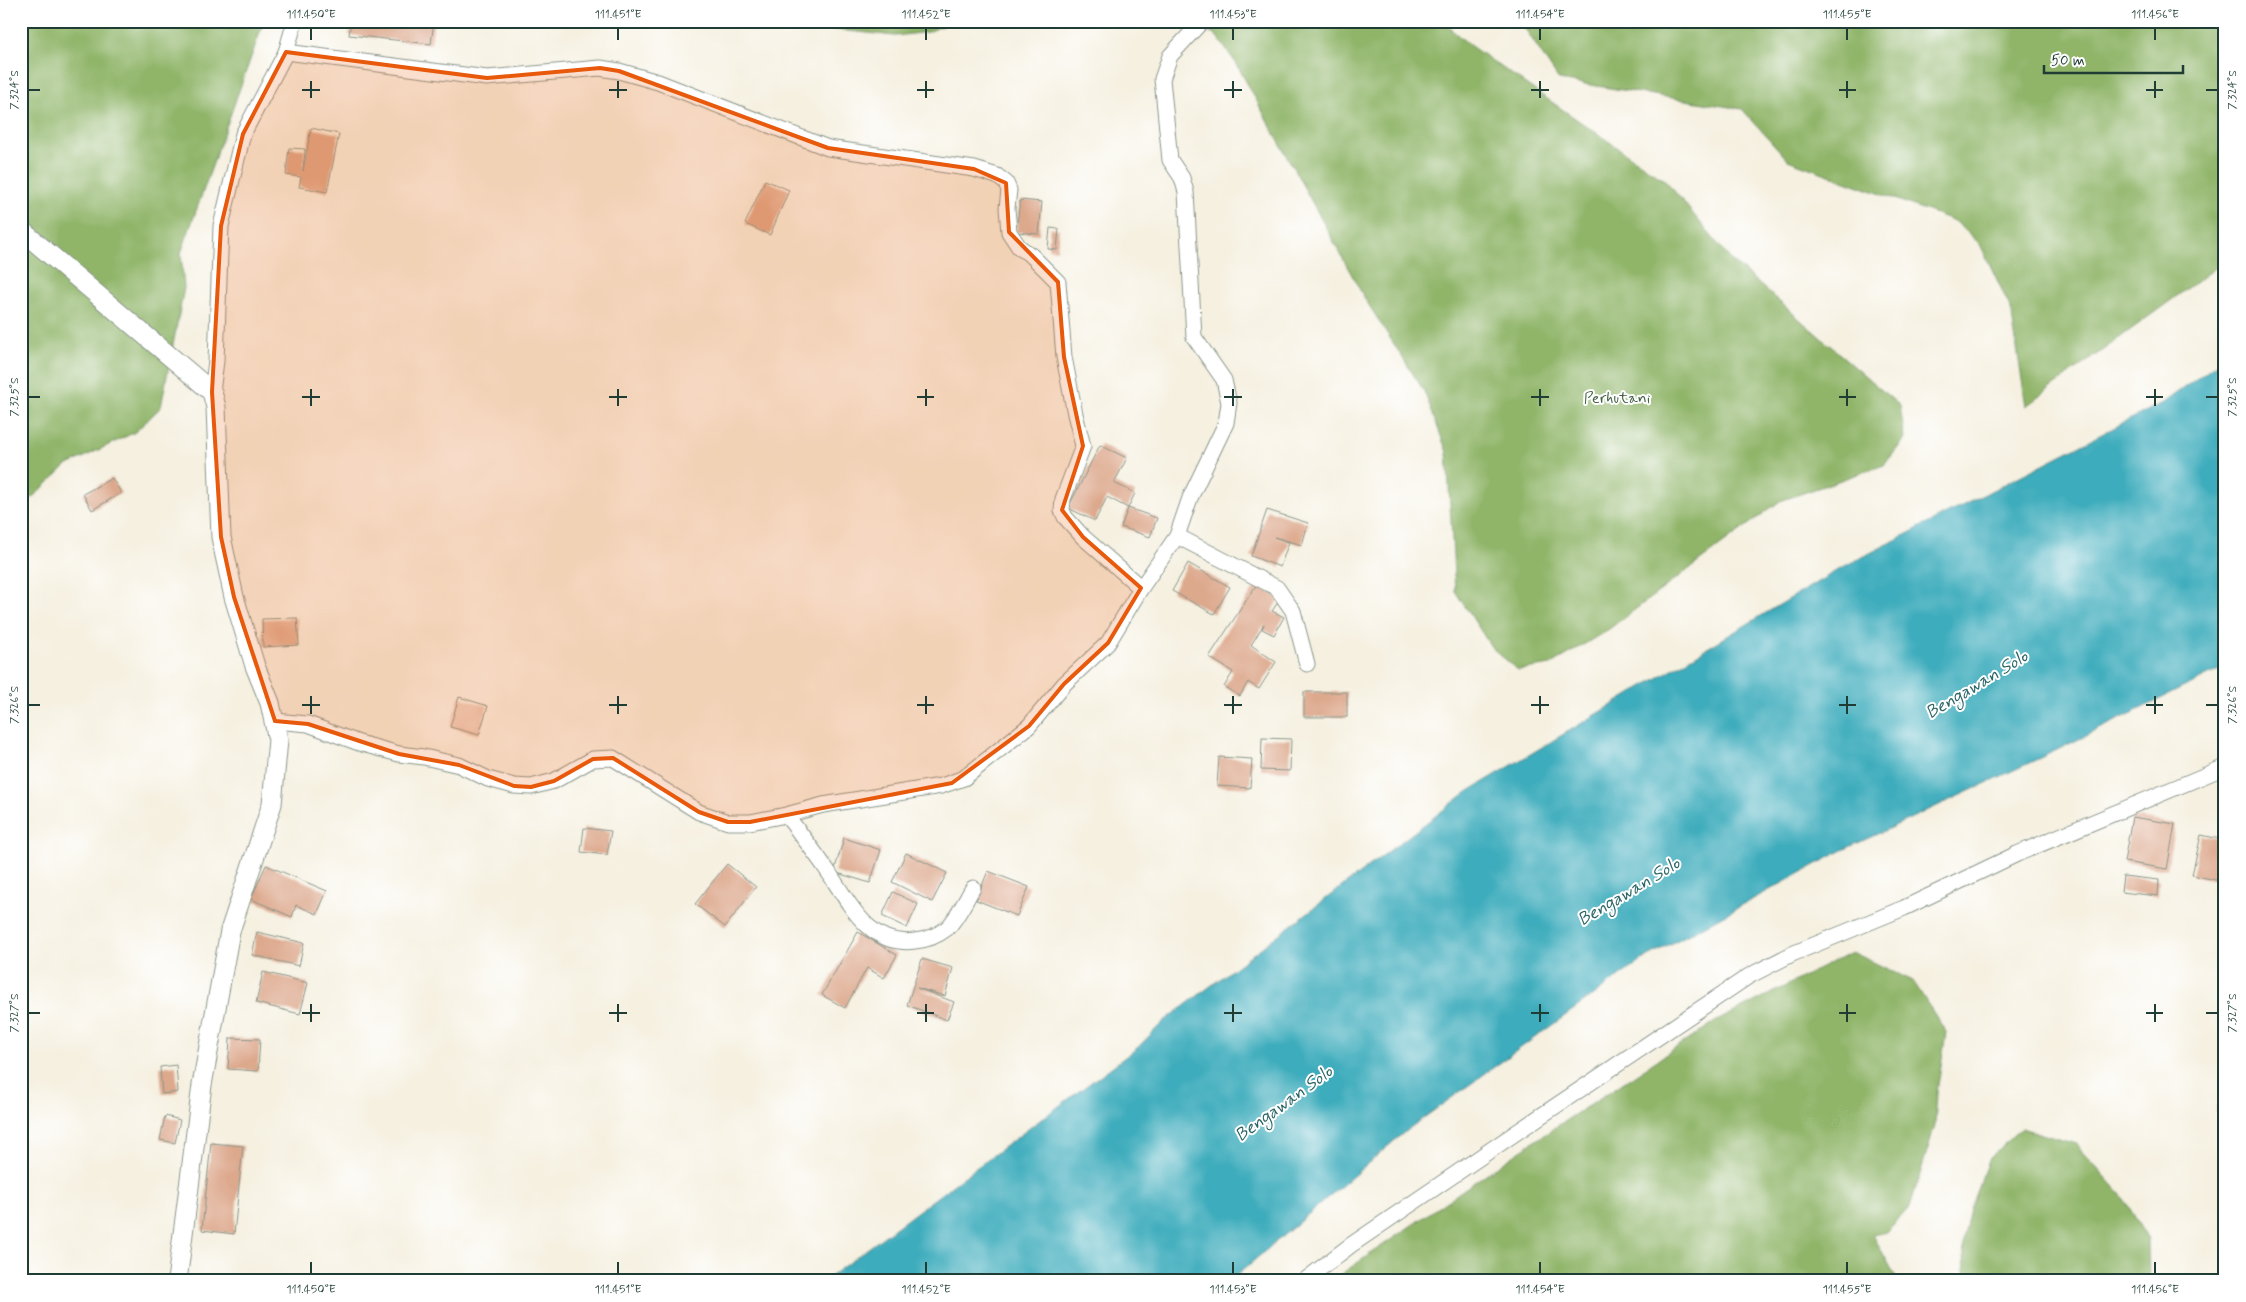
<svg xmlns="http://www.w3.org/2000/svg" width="2246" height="1302" viewBox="0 0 2246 1302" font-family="Mynerve,sans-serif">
	<rect width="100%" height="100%" fill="#fff"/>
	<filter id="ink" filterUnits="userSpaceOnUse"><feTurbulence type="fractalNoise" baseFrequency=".02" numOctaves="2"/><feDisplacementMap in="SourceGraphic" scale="10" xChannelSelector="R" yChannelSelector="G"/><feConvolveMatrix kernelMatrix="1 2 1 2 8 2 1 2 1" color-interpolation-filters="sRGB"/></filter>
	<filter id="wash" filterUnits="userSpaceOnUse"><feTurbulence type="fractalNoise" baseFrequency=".0096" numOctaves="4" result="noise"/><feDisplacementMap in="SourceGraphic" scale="20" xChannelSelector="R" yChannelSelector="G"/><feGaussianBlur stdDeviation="1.12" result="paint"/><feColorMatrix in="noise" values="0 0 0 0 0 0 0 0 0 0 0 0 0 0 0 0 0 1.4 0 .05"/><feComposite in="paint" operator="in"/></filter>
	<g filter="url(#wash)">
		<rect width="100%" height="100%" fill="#f5f0e0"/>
		<g fill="#90b569" stroke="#58794e">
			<polygon points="21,21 264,21 181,253 184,288 161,407 135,432 66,466 21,508"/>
			<polygon points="757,21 953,21 928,32 895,36"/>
			<polygon points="1183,21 1441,21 1472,47 1666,181 1731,260 1900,406 1905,439 1884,465 1780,501 1609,629 1551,665 1518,670 1492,648 1455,591 1447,452 1424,391 1365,299 1236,63 1215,34"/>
			<polygon points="1520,21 2225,21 2225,261 2026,406 2011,309 1980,244 1955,221 1788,160 1742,109 1559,80"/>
			<polygon points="1852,952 1913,981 1946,1032 1937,1092 1935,1125 1910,1207 1886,1232 1873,1235 1898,1281 1331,1281 1518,1152 1715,1022"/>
			<polygon points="2021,1128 2076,1144 2121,1194 2148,1239 2149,1281 1966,1281 1963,1241 1970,1208 1989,1158"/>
		</g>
		<polygon fill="#3eacbc" stroke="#2e7478" points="2225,358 2225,667 2057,750 1843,850 1645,958 1407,1130 1230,1281 824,1281 1137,1048 1163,1022 1467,792 1841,568 2164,402"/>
		<g id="blocks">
			<g fill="#dda98d">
				<polygon points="351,21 434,21 431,44 349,35"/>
				<polygon points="311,128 339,134 327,192 299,187 301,177 286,175 289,148 305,149 303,171"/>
				<polygon points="765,180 789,190 770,235 745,224"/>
				<polygon points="1020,200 1042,202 1039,234 1016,232"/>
				<polygon points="1050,228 1059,229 1057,250 1048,249"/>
				<polygon points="1100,445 1127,458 1114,483 1135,493 1128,508 1107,497 1095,521 1068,508"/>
				<polygon points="112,478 121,493 92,510 83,494"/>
				<polygon points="1128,508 1157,518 1150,537 1121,527"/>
				<polygon points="1267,510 1308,523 1302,545 1274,537 1289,542 1280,567 1251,556"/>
				<polygon points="1188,563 1230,587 1214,614 1172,591"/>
				<polygon points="1257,584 1280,599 1272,611 1284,617 1274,635 1262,629 1264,624 1251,645 1276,662 1259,689 1248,682 1240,696 1224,687 1233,672 1209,657"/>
				<polygon points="297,618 299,645 263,647 262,619"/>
				<polygon points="21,621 27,622 22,646 21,646"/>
				<rect x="1304" y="692" width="43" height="25"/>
				<polygon points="459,697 488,706 479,735 450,727"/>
				<polygon points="1262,738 1291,739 1290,771 1261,770"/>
				<polygon points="1219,757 1252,759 1250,788 1217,786"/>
				<polygon points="2132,817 2175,824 2167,869 2124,862"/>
				<polygon points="584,828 611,831 607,855 581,852"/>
				<polygon points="2201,835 2225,840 2225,882 2192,875"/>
				<polygon points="844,838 881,850 870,883 834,872"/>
				<polygon points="906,853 947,873 932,902 892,882"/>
				<polygon points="727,864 756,887 725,927 695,904"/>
				<polygon points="266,865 327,891 317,914 296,905 292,917 251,899"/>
				<polygon points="988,871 1029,887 1017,916 976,900"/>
				<polygon points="2123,876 2159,880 2158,896 2121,892"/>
				<polygon points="893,892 918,904 907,928 882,916"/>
				<polygon points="257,932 304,943 299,966 252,955"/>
				<polygon points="858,932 897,955 884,978 867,968 845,1008 822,995"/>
				<polygon points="922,959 953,968 945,996 917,988 954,1002 947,1020 907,1005"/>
				<polygon points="263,972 308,983 300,1014 256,1003"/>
				<polygon points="230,1038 260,1039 258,1071 228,1069"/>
				<polygon points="176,1065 178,1092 162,1094 160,1067"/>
				<polygon points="2224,1075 2225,1075 2225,1115 2215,1113"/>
				<polygon points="165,1116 180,1120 175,1143 160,1140"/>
				<polygon points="211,1143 243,1146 234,1234 202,1230"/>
			</g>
		</g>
	</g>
	<g filter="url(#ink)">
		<use href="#blocks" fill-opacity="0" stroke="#8a968a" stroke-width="1"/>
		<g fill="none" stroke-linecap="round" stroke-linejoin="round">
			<g stroke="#8a968a" stroke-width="17">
				<g id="minor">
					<polyline points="286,52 487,78 600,68 619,71 658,82 828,148 974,169 997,176 1006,183 1009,190 1007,208 1009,232 1019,247 1032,256 1058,282 1064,357 1075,414 1083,446 1063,499 1062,510 1065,517 1083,537 1141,588"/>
					<polyline points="212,392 216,361 221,226 243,134 286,52 295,21"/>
					<polyline points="1177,536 1277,588 1293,611 1307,664"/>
					<polyline points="275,721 308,724 359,743 399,754 424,757 459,765 488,779 514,786 531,787 554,781 593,759 613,758 699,812 728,822 750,822 786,815 823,805 941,786 964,778 1029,726 1064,684 1108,643 1141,588 1177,536 1190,498 1226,423 1229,403 1224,380 1194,337 1186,192 1182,178 1170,160 1162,79 1170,56 1202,21"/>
					<path d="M786 815C800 833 814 851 827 870 849 902 869 948 915 941 926 940 937 936 946 929 956 921 966 899 973 888"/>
					<polyline points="1304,1281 1351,1245 1520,1130 1749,976 1792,954 1904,908 2017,854 2225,767"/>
				</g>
			</g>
			<g stroke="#8a968a" stroke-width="21">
				<polyline id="tertiary" points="21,230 212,392 216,407 221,537 234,597 255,666 270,703 278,740 272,804 230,931 202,1085 177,1281"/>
			</g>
			<use href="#minor" stroke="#fff" stroke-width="15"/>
			<use href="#tertiary" stroke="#fff" stroke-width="19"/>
		</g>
	</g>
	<path fill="#e8590c" fill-opacity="0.2" stroke="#e8590c" stroke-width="4" stroke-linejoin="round" d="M286 52 487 78 600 68 619 71 828 148 974 169 1006 183 1009 232 1058 282 1064 357 1083 446 1062 510 1083 537 1141 588 1108 643 1064 684 1029 726 952 783 750 822H728L699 812 613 758 593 759 554 781 531 787 514 786 459 765 399 754 308 724 275 721 234 597 221 537 212 392 221 226 243 134Z"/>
	<path fill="none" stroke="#1f3d34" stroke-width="2" d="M311 28V40M618 28V40M926 28V40M1233 28V40M1540 28V40M1847 28V40M2155 28V40M311 81V98M618 81V98M926 81V98M1233 81V98M1540 81V98M1847 81V98M2155 81V98M28 90H40M302 90H320M609 90H627M917 90H934M1224 90H1242M1531 90H1549M1839 90H1856M2146 90H2163M2206 90H2218M311 389V406M618 389V406M926 389V406M1233 389V406M1540 389V406M1847 389V406M2155 389V406M28 397H40M302 397H320M609 397H627M917 397H934M1224 397H1242M1531 397H1549M1839 397H1856M2146 397H2163M2206 397H2218M311 696V714M618 696V714M926 696V714M1233 696V714M1540 696V714M1847 696V714M2155 696V714M28 705H40M302 705H320M609 705H627M917 705H934M1224 705H1242M1531 705H1549M1839 705H1856M2146 705H2163M2206 705H2218M311 1004V1022M618 1004V1022M926 1004V1022M1233 1004V1022M1540 1004V1022M1847 1004V1022M2155 1004V1022M28 1013H40M302 1013H320M609 1013H627M917 1013H934M1224 1013H1242M1531 1013H1549M1839 1013H1856M2146 1013H2163M2206 1013H2218M311 1262V1274M618 1262V1274M926 1262V1274M1233 1262V1274M1540 1262V1274M1847 1262V1274M2155 1262V1274"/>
	<g text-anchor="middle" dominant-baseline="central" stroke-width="4" stroke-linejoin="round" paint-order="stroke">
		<g font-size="16" fill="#456245" stroke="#fff">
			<text x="1617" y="398">Perhutani</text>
		</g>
		<g font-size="18" font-style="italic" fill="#2a6464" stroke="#fff">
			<text transform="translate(1977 685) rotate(-31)">Bengawan Solo</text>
			<text transform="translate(1629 892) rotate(-31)">Bengawan Solo</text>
			<text transform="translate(1284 1104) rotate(-36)">Bengawan Solo</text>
		</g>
	</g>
	<rect width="2246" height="1302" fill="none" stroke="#fff" stroke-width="55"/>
	<path d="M2044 65v8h139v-8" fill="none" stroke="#1f3d34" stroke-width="2.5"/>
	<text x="2051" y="65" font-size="15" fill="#1f3d34" stroke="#ffffff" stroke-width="4" paint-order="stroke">50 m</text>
	<rect x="28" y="28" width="2190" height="1246" fill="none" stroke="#1f3d34" stroke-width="2"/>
	<g font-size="12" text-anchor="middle" fill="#1f3d34">
		<text x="311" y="18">111.450°E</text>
		<text x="618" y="18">111.451°E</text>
		<text x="926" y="18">111.452°E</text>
		<text x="1233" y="18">111.453°E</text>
		<text x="1540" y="18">111.454°E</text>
		<text x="1847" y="18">111.455°E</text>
		<text x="2155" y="18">111.456°E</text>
		<text transform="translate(14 90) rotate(-90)" y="4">7.324°S</text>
		<text transform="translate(2232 90) rotate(-90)" y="4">7.324°S</text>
		<text transform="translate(14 397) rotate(-90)" y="4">7.325°S</text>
		<text transform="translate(2232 397) rotate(-90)" y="4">7.325°S</text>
		<text transform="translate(14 705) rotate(-90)" y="4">7.326°S</text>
		<text transform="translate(2232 705) rotate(-90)" y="4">7.326°S</text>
		<text transform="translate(14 1013) rotate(-90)" y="4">7.327°S</text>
		<text transform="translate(2232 1013) rotate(-90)" y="4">7.327°S</text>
		<text x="311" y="1293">111.450°E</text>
		<text x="618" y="1293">111.451°E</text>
		<text x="926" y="1293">111.452°E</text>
		<text x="1233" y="1293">111.453°E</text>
		<text x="1540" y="1293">111.454°E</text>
		<text x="1847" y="1293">111.455°E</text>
		<text x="2155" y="1293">111.456°E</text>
	</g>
</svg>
